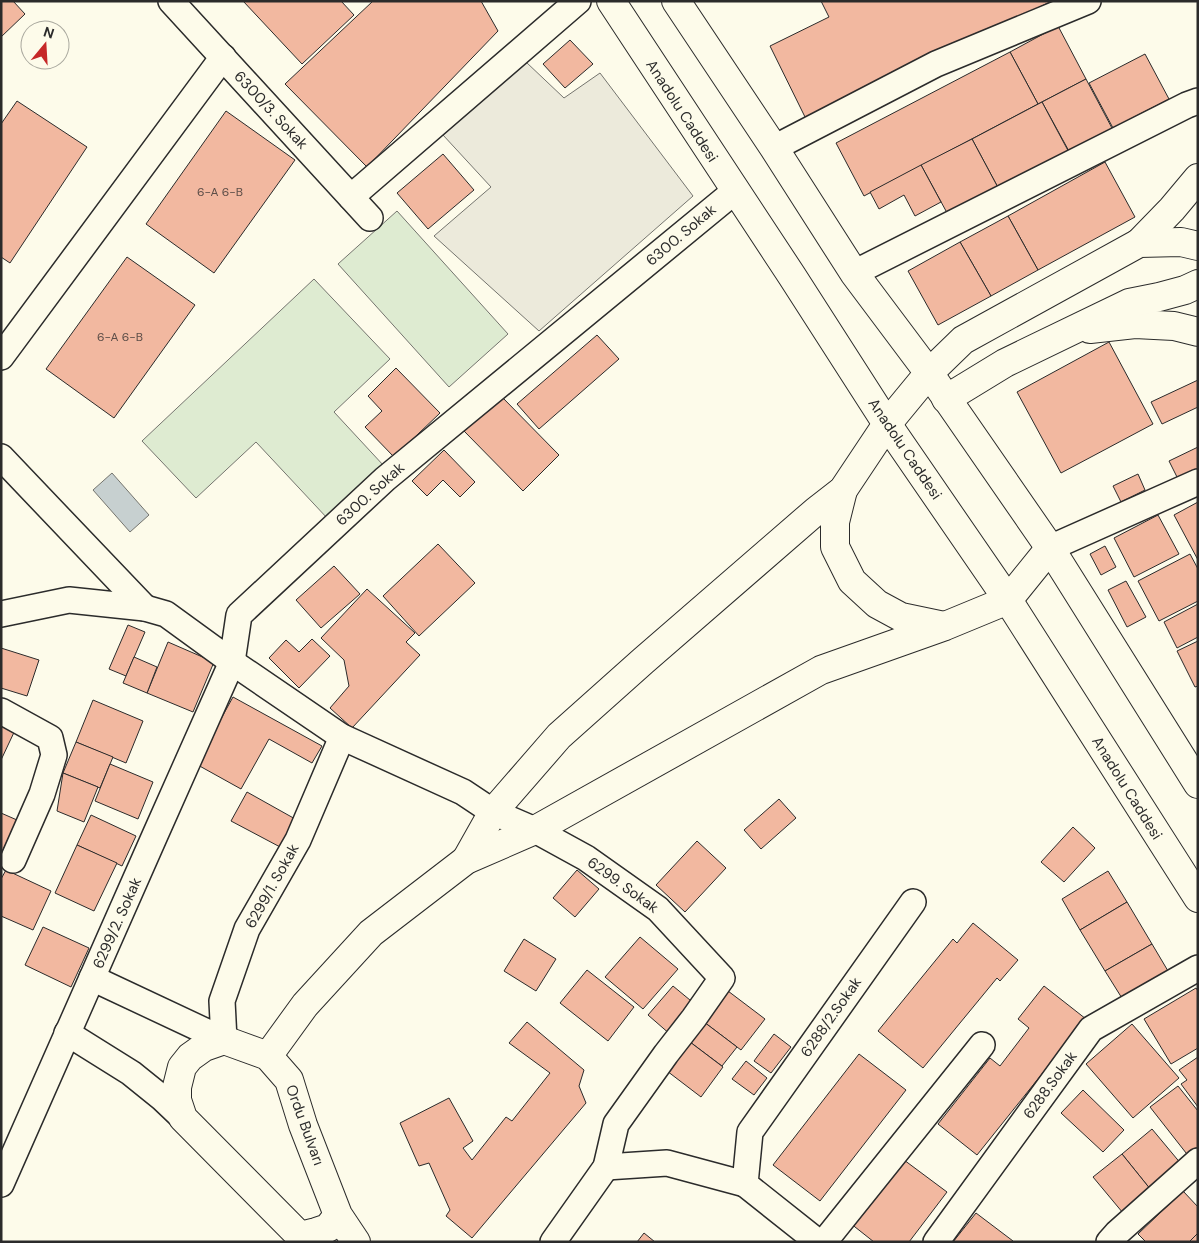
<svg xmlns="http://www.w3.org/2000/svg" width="1199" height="1243" viewBox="0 0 1199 1243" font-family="'DM Sans',sans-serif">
	<rect width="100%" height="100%" fill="#fdfbea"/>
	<g fill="#deebd1" stroke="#74746e">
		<polygon points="397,211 508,334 449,387 338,264"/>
		<polygon points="314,279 390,359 334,412 384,466 328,519 256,442 196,498 142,441"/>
	</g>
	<polygon fill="#eceadb" stroke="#74746e" points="526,62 564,98 600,73 693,196 539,331 434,236 491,187 443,135"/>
	<polygon fill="#c7d0d0" stroke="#74746e" points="112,473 149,515 130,532 93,490"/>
	<g fill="#f2b8a0" stroke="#2b2b2b">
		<polygon points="1,1 13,1 25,14 1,37"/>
		<polygon points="243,1 341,1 354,15 302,64"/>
		<polygon points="373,1 481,1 498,31 367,167 285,84"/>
		<polygon points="821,1 1052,1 807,121 770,46 829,17"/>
		<polygon points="1058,26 1086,79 1038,104 1010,52"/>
		<polygon points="570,40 593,64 565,88 543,64"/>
		<polygon points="1010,52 1038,104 864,196 836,143"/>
		<polygon points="1145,54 1169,99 1113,128 1089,83"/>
		<polygon points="1086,79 1113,130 1070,153 1042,102"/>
		<polygon points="17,101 87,147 10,263 1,257 1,124"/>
		<polygon points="1042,102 1072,158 1002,195 972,139"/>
		<polygon points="226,111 295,160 214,273 146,224"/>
		<polygon points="972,139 1002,195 952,222 921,165"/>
		<polygon points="443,154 474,190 428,229 397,193"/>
		<polygon points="1105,162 1135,217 1038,270 1008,216"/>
		<polygon points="921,165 941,202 915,216 904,195 879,209 870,192"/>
		<polygon points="1008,216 1038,270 991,296 960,242"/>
		<polygon points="960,242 991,296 938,325 908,271"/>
		<polygon points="127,257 195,305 114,418 46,369"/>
		<polygon points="597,335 619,359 539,429 517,404"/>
		<polygon points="1109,342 1153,424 1061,473 1017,392"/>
		<polygon points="396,368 440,413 394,457 365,427 382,411 368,396"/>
		<polygon points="1198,380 1198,407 1162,424 1151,402"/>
		<polygon points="500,395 559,455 523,491 464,431"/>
		<polygon points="1198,447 1198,472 1179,481 1169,461"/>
		<polygon points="444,450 475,482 460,497 443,480 427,496 412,481"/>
		<polygon points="1138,474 1145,490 1121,502 1113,486"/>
		<polygon points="1198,502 1198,560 1174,515"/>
		<polygon points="1158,515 1179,554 1134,577 1114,538"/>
		<polygon points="438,544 475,583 419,636 383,596"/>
		<polygon points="1105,546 1116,567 1101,575 1090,554"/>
		<polygon points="1190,554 1198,569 1198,601 1159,621 1138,581"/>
		<polygon points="334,566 360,594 321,628 296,600"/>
		<polygon points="1126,581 1146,617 1127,627 1108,590"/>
		<polygon points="367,589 415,633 406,642 420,655 352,728 330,708 349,686 344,660 321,638"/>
		<polygon points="1198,604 1198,637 1177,648 1164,622"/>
		<polygon points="128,625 145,632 126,676 109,669"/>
		<polygon points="312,639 330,656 299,688 269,658 286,640 299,652"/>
		<polygon points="1198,641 1198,686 1195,687 1177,651"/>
		<polygon points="168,642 214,662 193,712 147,693"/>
		<polygon points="1,648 39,660 27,696 1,688"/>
		<polygon points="134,657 157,667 147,693 123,683"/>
		<polygon points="233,697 322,746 312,763 269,739 241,789 196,764"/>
		<polygon points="93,700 143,721 126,763 76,742"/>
		<polygon points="1,718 17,726 1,760"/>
		<polygon points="76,742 113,757 100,788 63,773"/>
		<polygon points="110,764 153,782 138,819 95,801"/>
		<polygon points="63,773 98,787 84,822 57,811"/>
		<polygon points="247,792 297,820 282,848 231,821"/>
		<polygon points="779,799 796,818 761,849 744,830"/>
		<polygon points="1,813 17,820 1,854"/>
		<polygon points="91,815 136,836 122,866 77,845"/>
		<polygon points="1073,827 1095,848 1064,882 1041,862"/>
		<polygon points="697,841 726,868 685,912 656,885"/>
		<polygon points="77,845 117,863 94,911 55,893"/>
		<polygon points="6,870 51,891 33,930 1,916 1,879"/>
		<polygon points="577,870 599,889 575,917 553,898"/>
		<polygon points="1108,871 1127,902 1080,930 1062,899"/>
		<polygon points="1127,902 1152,944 1105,971 1080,930"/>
		<polygon points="973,923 1018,960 1000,981 997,978 923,1068 878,1031 953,939 957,943"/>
		<polygon points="43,927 89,948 71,987 25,965"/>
		<polygon points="640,937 678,969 643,1009 605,977"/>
		<polygon points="524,939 556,959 536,991 504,971"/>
		<polygon points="1152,944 1171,976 1125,1003 1105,971"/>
		<polygon points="587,970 634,1007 608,1041 560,1003"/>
		<polygon points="673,986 696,1005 671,1035 648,1015"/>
		<polygon points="1044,986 1086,1019 977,1155 938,1124 990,1058 1000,1066 1029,1028 1018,1019"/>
		<polygon points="1196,988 1198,991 1198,1048 1171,1064 1144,1019"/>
		<polygon points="728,991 765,1019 741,1050 704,1022"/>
		<polygon points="527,1022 584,1070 579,1086 586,1103 472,1238 446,1216 450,1210 429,1163 419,1166 400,1123 449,1098 473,1141 463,1148 472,1160 506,1117 512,1121 550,1073 509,1043"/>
		<polygon points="704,1022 737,1047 722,1066 690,1042"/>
		<polygon points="1132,1024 1179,1078 1133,1118 1086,1064"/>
		<polygon points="774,1034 791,1047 771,1073 754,1061"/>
		<polygon points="690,1042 723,1067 701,1097 667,1071"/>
		<polygon points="859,1054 906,1090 820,1201 773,1165"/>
		<polygon points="1198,1057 1198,1107 1181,1084 1187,1080 1179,1070"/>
		<polygon points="746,1061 767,1078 754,1095 732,1079"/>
		<polygon points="1178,1086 1198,1111 1198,1152 1190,1158 1150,1107"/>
		<polygon points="1083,1090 1124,1130 1103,1152 1061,1113"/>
		<polygon points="1152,1129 1182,1165 1151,1190 1122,1154"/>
		<polygon points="1122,1154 1151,1190 1123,1213 1093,1177"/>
		<polygon points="900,1157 947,1192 909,1242 874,1242 850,1223"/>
		<polygon points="1183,1191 1198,1207 1198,1233 1189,1242 1146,1242 1138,1234"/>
		<polygon points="976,1213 1013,1241 1012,1242 953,1242"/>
		<polygon points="644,1233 655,1242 637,1242"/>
		<polygon points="1198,1233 1198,1242 1189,1242"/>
	</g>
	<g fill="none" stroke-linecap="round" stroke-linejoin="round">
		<g stroke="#2b2b2b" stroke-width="28">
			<g id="minor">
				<polyline points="171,1 370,218"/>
				<polyline points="774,148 936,64 1088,1"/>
				<polyline points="351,197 578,1"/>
				<polyline points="854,273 1187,105 1198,101"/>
				<polyline points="1,357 223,57"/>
				<polyline points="1,457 145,608"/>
				<polyline points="1050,548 1198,482"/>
				<polyline points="1,614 69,600 145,608 166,614 232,662 239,615 385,479 735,191"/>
				<polyline points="1,711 50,738 54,755 42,794 13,860"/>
				<polyline points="92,978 224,1040 222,1001 247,929 298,840 342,737"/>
				<polyline points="67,1033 131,1073 162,1098 183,1118"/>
				<polyline points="606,1167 667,1163 745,1184"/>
				<path d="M1 1184C77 1009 155 836 232 662L342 737 463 792 493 812 535 830 586 858 658 909 722 978 694 1018 666 1054 616 1124 606 1167 553 1242"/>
				<polyline points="818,1242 745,1184 750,1132 913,902"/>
				<polyline points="824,1242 982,1045"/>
				<polyline points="936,1242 1091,1029 1198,968"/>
				<polyline points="1109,1242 1117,1233 1198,1161"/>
			</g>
		</g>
		<g stroke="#2b2b2b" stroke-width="30">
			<g id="tertiary">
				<polyline points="1139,243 1172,209 1198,178"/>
				<polyline points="1090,329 1135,324 1174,326 1198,332"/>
				<polyline points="929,373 963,340 1139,243 1181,242 1198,246"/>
				<polyline points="946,399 1005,363 1129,303 1159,297 1185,290 1198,284"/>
			</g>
		</g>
		<g stroke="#2b2b2b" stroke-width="30">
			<g id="secondary">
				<polyline points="843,490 835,522 835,547 852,581 877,604 901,617 944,626"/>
				<polyline points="466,860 493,812 559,736 643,661 816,511 843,490 887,424 929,373"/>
				<polyline points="268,1056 305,1005 371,933 466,860 535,830 821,670 945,626 1008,600 1050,548"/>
				<polyline points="338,1215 328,1228 316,1232 300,1236 183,1118 177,1100 177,1087 182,1067 190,1057 204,1047 224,1040 268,1056 289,1080 303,1125 338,1215 356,1242"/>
			</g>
		</g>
		<g stroke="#2b2b2b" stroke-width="30">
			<g id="trunk">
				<polyline points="611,1 792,276 887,424 1008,600 1198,898"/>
				<polyline points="676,1 774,148 854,273 929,373 1050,548 1198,784"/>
			</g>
		</g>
		<use href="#minor" stroke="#fdfbea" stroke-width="25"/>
		<use href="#tertiary" stroke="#fdfbea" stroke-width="28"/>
		<use href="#secondary" stroke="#fdfbea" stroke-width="28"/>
		<use href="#trunk" stroke="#fdfbea" stroke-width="28"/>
	</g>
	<g text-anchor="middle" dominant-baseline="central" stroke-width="4" stroke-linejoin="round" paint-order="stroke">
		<g font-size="12" fill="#5d4e48">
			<text x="220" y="192">6-A 6-B</text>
			<text x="120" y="337">6-A 6-B</text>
		</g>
		<g font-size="15" fill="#2b2b2b" stroke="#fdfbea">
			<text transform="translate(271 110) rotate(47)">6300/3. Sokak</text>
			<text transform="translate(682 111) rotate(57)">Anadolu Caddesi</text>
			<text transform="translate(681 235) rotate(-40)">6300. Sokak</text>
			<text transform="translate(905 449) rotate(56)">Anadolu Caddesi</text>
			<text transform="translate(370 494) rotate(-42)">6300. Sokak</text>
			<text transform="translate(1127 788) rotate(58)">Anadolu Caddesi</text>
			<text transform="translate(623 885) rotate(36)">6299. Sokak</text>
			<text transform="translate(272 886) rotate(-61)">6299/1. Sokak</text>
			<text transform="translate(117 923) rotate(-66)">6299/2. Sokak</text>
			<text transform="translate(831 1017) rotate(-55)">6288/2.Sokak</text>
			<text transform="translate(1050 1085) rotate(-54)">6288.Sokak</text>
			<text transform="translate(305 1125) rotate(70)">Ordu Bulvarı</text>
		</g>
	</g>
	<rect width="1199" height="1243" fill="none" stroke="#2b2b2b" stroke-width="5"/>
	<g transform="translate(45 45) rotate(18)"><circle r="24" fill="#fdfbea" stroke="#a9a89e"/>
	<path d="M0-4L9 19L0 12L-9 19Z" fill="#c62828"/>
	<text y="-8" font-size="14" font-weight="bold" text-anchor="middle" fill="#2b2b2b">N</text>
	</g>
</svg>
